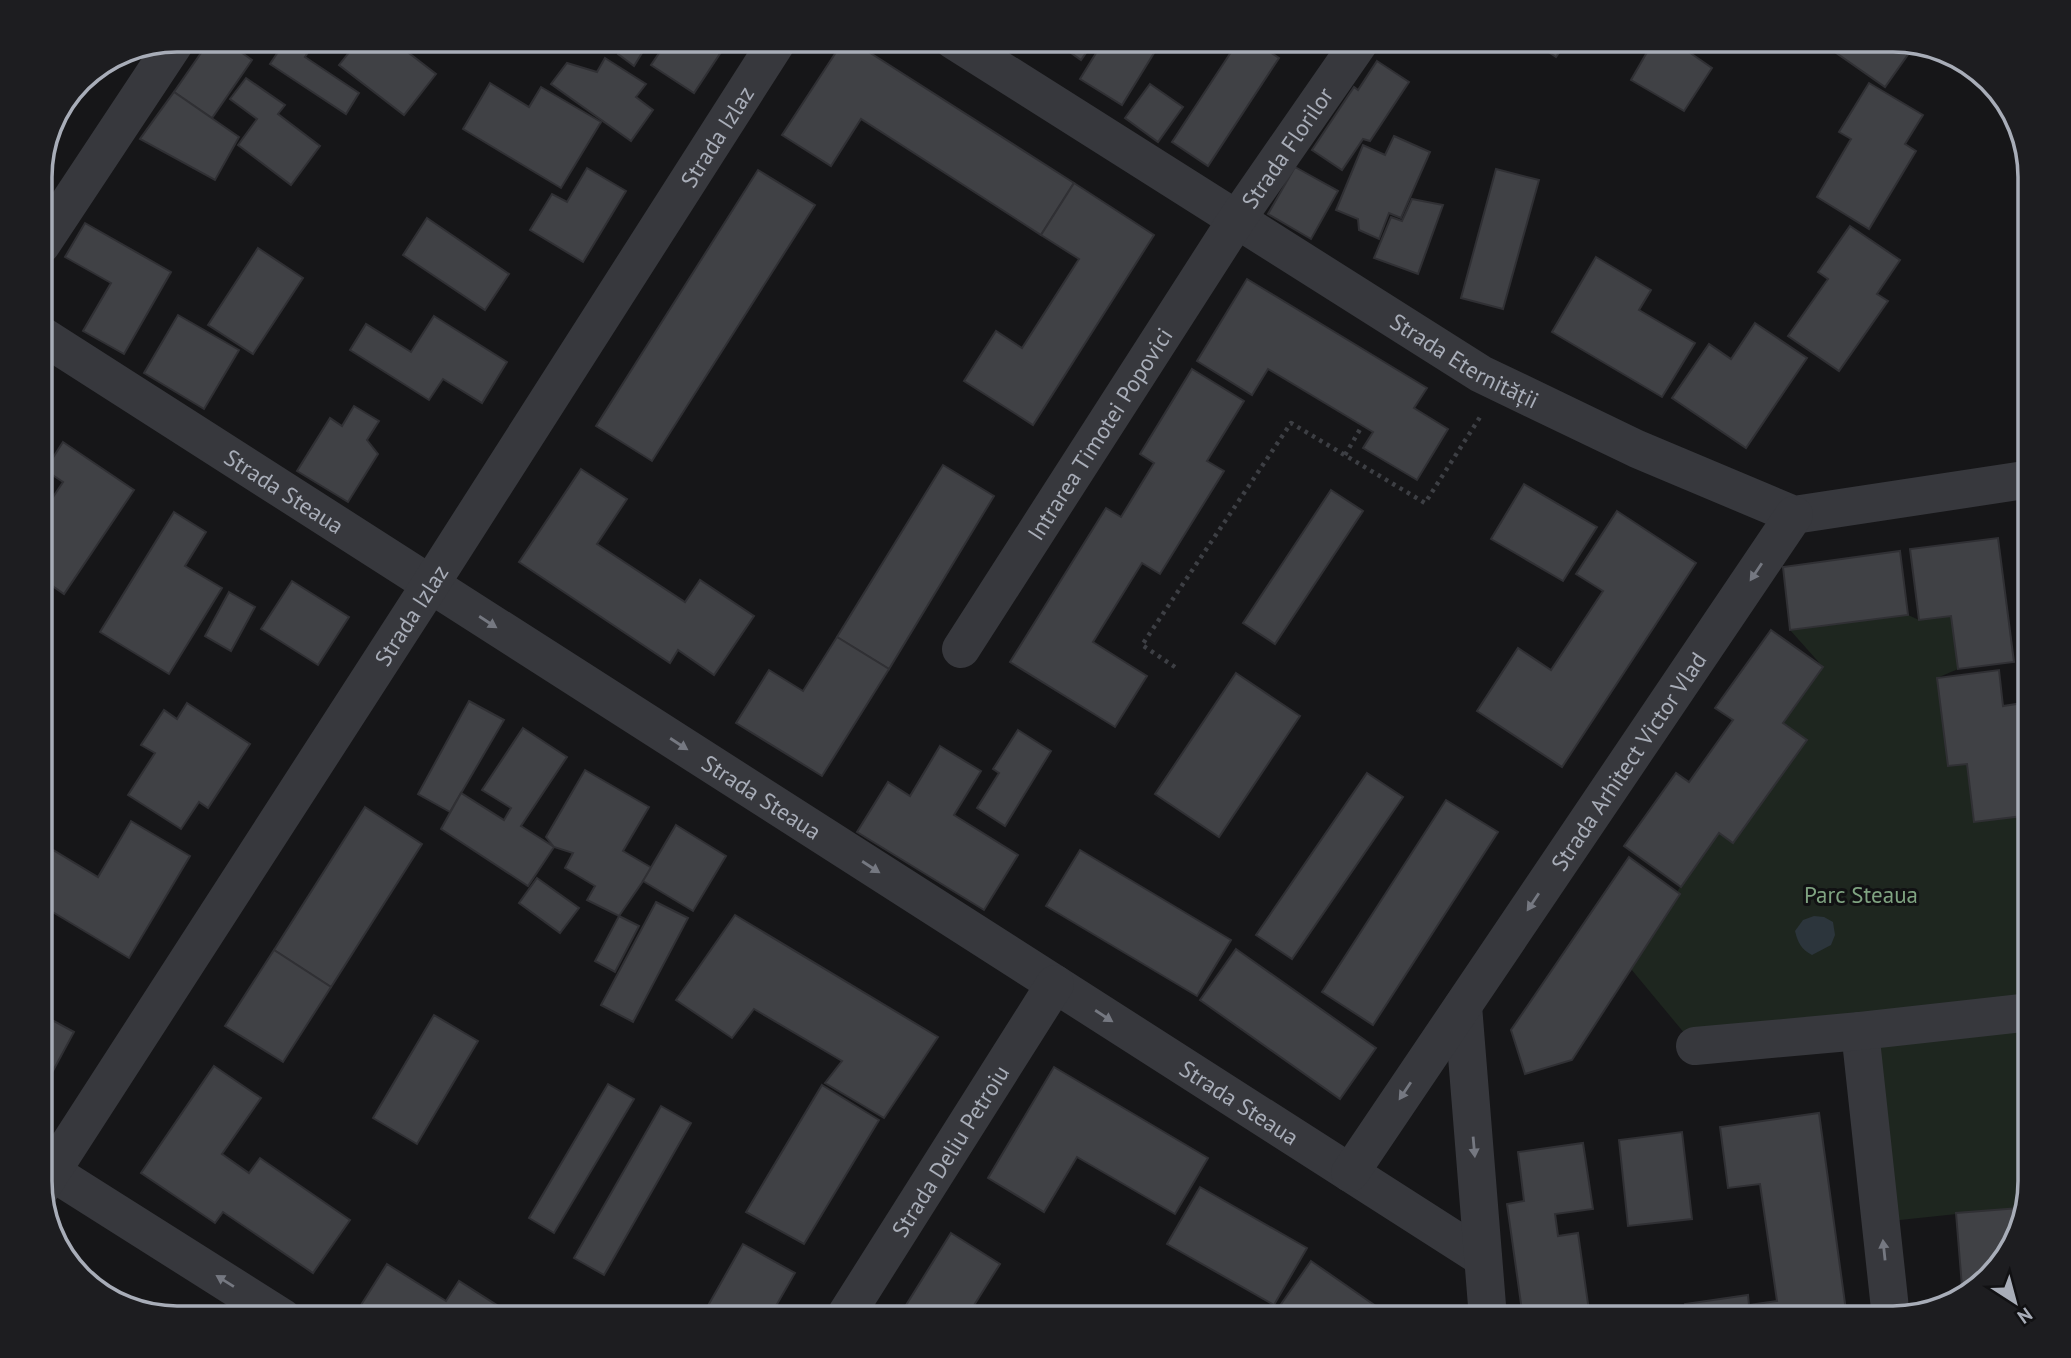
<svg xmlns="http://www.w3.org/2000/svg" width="2071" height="1358" viewBox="0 0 2071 1358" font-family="'PT Sans',sans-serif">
	<rect width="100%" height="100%" fill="#161618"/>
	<polygon fill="#1e261f" points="1908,615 1919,620 1951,616 1958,669 1937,678 1948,766 1967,764 1974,822 2031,815 2031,1181 2023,1207 1881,1222 1860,1031 1695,1046 1631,969 1680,887 1719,833 1732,842 1807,740 1783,723 1823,667 1790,630"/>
	<path fill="#2c353c" d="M1814 916 1824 917 1833 922 1835 935 1831 945 1812 955C1801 949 1798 943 1795 931L1803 920Z"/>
	<g fill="#404145" stroke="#303034" stroke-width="2">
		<polygon points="210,40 224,40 252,60 212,118 174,92"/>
		<polygon points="286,40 315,41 305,57 359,93 346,114 270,64"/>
		<polygon points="359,40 392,40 436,74 404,115 339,65"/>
		<polygon points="627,40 650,40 634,66 618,54"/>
		<polygon points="668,40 729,40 694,93 651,65"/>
		<polygon points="844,40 850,40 1074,183 1041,235 861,119 831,166 782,135"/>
		<polygon points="1053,40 1095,40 1081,60"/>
		<polygon points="1125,40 1162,40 1122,105 1080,79 1101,45 1120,48"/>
		<polygon points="1239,40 1252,40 1279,58 1208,166 1172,142"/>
		<polygon points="1530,40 1568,40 1556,57"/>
		<polygon points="1641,40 1696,40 1689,52 1712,68 1684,111 1631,80 1650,47"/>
		<polygon points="1839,40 1893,40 1914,46 1885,87 1832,50"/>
		<polygon points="605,58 646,84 636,97 653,110 631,141 551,84 567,63 597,72"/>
		<polygon points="1377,61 1409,82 1370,141 1363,139 1342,170 1312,150 1354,87 1358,90"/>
		<polygon points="246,78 285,105 278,114 320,146 291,185 238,145 257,119 230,99"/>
		<polygon points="490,83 529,107 541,87 601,122 561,188 463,129"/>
		<polygon points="1869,83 1923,115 1905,144 1916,151 1869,229 1817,197 1851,139 1839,132"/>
		<polygon points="1150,84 1183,107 1158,142 1125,118"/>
		<polygon points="174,92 239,137 215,180 140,139"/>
		<polygon points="1394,136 1430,152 1401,218 1389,213 1379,239 1359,230 1358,219 1336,210 1363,145 1385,155"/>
		<polygon points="1295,167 1338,191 1311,239 1268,214"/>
		<polygon points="587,168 626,191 583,262 530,230 552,194 567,202"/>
		<polygon points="1496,169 1539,180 1503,309 1461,298"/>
		<polygon points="758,170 815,205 652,461 596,426"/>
		<polygon points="1074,183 1154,235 1033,425 964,381 996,331 1022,348 1079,259 1041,235"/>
		<polygon points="1412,199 1443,205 1418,274 1374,258 1391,217 1402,221"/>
		<polygon points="427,218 509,274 485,310 403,255"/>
		<polygon points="85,223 171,272 124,354 83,331 111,283 65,257"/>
		<polygon points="1850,226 1900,260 1877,294 1888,301 1839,371 1788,336 1828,279 1818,272"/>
		<polygon points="258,248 303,278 253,354 208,325"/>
		<polygon points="1596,257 1651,290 1639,310 1695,343 1662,397 1552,332"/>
		<polygon points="1247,279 1427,388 1414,408 1448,429 1417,480 1363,448 1373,432 1268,369 1252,395 1197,361"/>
		<polygon points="178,315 239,350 204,409 144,373"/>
		<polygon points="434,316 507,362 482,403 443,379 429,400 350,350 366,324 411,352"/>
		<polygon points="1755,323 1807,358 1746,448 1672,398 1709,344 1731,359"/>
		<polygon points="1192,369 1244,401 1207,461 1224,471 1160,574 1142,563 1093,642 1147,676 1115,727 1010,662 1106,508 1121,517 1154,463 1140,454"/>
		<polygon points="2022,371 2031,371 2031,438 2024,438"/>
		<polygon points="354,406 379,421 367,440 378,454 348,502 297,471 330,418 342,426"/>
		<polygon points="63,442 134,490 64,594 41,578 41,515 63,482 45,470"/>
		<polygon points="943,465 994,496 889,669 837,637"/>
		<polygon points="581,469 627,499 597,544 685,602 700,580 754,616 714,675 678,650 670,663 519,562"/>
		<polygon points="1524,484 1597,527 1563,581 1491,539"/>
		<polygon points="1331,490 1363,511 1275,644 1243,623"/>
		<polygon points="1617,511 1696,563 1562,767 1477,711 1518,648 1551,670 1603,591 1576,574"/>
		<polygon points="174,512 206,532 185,566 222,588 169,674 100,632"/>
		<polygon points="1998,538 2014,662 1958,669 1951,616 1919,620 1910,549"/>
		<polygon points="1900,551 1908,615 1790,630 1783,567"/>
		<polygon points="292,581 349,617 318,665 261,629"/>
		<polygon points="229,592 255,607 231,651 205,636"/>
		<polygon points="1771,630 1823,667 1783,723 1807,740 1733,843 1719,833 1681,887 1624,846 1676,773 1689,782 1733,720 1715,708"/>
		<polygon points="837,637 889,669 822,776 736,723 769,670 803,691"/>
		<polygon points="1999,670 2003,706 2023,703 2031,763 2031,815 1974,822 1967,764 1948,766 1937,678"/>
		<polygon points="1236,673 1300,716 1219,837 1155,794"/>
		<polygon points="469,701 504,720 450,812 418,794"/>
		<polygon points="187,703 250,744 208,808 199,802 181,829 128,795 155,753 141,745 164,710 177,719"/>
		<polygon points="523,728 567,757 521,826 554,847 528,886 441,829 461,793 504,820 511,808 482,790"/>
		<polygon points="1018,730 1051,751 1005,826 977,808 999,773 993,769"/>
		<polygon points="940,746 981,771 954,815 1018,855 984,910 857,832 888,782 910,796"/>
		<polygon points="585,770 649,807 623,851 652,868 619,916 587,900 595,886 565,868 573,853 554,847 546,837"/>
		<polygon points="1367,773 1403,797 1292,959 1256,935"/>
		<polygon points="1446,800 1498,832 1373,1025 1322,992"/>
		<polygon points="365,807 422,844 331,987 274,950"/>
		<polygon points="131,821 190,856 129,958 41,905 41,871 53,850 98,877"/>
		<polygon points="676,825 726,856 693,911 643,881"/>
		<polygon points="1080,850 1231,940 1197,996 1046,906"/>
		<polygon points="1629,857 1680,894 1572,1060 1525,1074 1511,1030"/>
		<polygon points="537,878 579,908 560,933 519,903"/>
		<polygon points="656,902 688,918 633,1022 601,1005"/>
		<polygon points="735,915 938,1037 884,1118 825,1083 842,1061 754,1009 732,1038 676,1000"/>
		<polygon points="619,916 639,926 615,972 595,961"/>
		<polygon points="1236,949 1376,1048 1340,1099 1200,1000"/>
		<polygon points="274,950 331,987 283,1062 225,1026"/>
		<polygon points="41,1014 74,1032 41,1093"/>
		<polygon points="434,1015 478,1041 417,1144 373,1118"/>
		<polygon points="214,1066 261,1098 222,1154 249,1173 260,1158 350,1220 313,1273 223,1212 215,1223 141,1173"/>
		<polygon points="1054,1067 1208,1158 1175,1214 1077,1157 1044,1212 988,1178"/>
		<polygon points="608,1084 634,1099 554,1233 529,1218"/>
		<polygon points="822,1085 879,1120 804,1244 746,1212"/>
		<polygon points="661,1106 691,1123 604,1275 574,1258"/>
		<polygon points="1819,1113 1847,1318 1687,1318 1685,1304 1748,1295 1749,1305 1777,1301 1760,1184 1728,1188 1720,1127"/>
		<polygon points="1682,1132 1692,1219 1628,1226 1619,1140"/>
		<polygon points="1583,1143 1593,1209 1555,1214 1558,1236 1578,1233 1590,1318 1523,1318 1507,1204 1524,1201 1518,1152"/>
		<polygon points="1200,1187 1307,1248 1274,1305 1167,1244"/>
		<polygon points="2019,1208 2019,1218 2008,1256 1963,1299 1956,1213"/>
		<polygon points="951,1233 1000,1264 966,1318 898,1318"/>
		<polygon points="743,1244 795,1273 769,1318 701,1318"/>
		<polygon points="69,1260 142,1307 102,1295"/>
		<polygon points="1311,1261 1393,1318 1289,1318 1277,1310"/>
		<polygon points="387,1264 446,1301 459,1281 517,1318 364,1318 356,1313"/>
	</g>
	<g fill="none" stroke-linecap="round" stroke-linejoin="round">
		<g stroke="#3d3f44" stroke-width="4.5" stroke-dasharray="3.5 5" stroke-linecap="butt">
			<polyline points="1345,455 1362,426"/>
			<polyline points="1175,667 1142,645 1291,423 1425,503 1482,414"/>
		</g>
		<g stroke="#37383d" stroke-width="38">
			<path id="s1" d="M953 40 1481 374 1637 449 1794 515 2031 479"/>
			<polyline points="41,245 176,41"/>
			<path id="s2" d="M41 335 1483 1258"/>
			<path id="s3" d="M961 649 1237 219 1361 40"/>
			<polyline points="1463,1006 1488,1318"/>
			<polyline points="1860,1031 1891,1318"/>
			<polyline points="1695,1046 1860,1031 2031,1012"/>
			<polyline points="52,1172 283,1318"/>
			<path id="s4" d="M1350 1173 1794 515"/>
			<path id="s5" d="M41 1188 430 585 778 40"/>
			<path id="s6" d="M844 1318 1055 984"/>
		</g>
	</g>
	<defs><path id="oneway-solid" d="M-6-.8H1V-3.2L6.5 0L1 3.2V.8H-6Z" transform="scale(1.75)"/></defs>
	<g fill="#757881">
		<use href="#oneway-solid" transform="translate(1756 572) rotate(124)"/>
		<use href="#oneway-solid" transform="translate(488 622) rotate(33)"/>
		<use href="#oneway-solid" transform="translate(679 744) rotate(33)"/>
		<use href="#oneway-solid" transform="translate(871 867) rotate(33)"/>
		<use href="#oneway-solid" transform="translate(1533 902) rotate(124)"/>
		<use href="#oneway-solid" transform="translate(1104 1016) rotate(33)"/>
		<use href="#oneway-solid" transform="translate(1405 1091) rotate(124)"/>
		<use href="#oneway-solid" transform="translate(1474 1147) rotate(85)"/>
		<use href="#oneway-solid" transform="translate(1884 1250) rotate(-96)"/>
		<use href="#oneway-solid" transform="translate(225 1281) rotate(-148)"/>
	</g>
	<g text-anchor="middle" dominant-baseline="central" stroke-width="6" stroke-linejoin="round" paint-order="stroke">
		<g font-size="23" fill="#a8adb8" stroke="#111113">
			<text stroke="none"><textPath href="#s5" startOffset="1250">Strada Izlaz</textPath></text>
			<text stroke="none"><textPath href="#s3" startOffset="598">Strada Florilor</textPath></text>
			<text stroke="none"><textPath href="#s1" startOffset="604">Strada Eternității</textPath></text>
			<text stroke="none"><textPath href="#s3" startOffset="256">Intrarea Timotei Popovici</textPath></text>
			<text stroke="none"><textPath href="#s2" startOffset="289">Strada Steaua</textPath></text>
			<text stroke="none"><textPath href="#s5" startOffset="682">Strada Izlaz</textPath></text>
			<text stroke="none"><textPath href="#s4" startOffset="497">Strada Arhitect Victor Vlad</textPath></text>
			<text stroke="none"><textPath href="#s2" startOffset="856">Strada Steaua</textPath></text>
			<text stroke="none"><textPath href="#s2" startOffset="1423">Strada Steaua</textPath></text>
			<text stroke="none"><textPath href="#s6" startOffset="198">Strada Deliu Petroiu</textPath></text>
		</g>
		<g font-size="23" fill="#7fa381" stroke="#111113">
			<text x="1861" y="894">Parc Steaua</text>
		</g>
	</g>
	<path d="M0 0H2071V1358H0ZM177 52H1893A125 125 0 0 1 2018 177V1181A125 125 0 0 1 1893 1306H177A125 125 0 0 1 52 1181V177A125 125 0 0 1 177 52Z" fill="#1d1d20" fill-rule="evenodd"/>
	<path fill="none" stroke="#a8adb8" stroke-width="3.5" d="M177 52H1893A125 125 0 0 1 2018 177V1181A125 125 0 0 1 1893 1306H177A125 125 0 0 1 52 1181V177A125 125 0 0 1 177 52Z"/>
	<g transform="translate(2015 1302) rotate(144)" stroke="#111113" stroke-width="5" paint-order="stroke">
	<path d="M0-5L12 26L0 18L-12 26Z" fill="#a8adb8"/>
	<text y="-10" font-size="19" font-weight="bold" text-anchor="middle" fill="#a8adb8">N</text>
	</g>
</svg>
